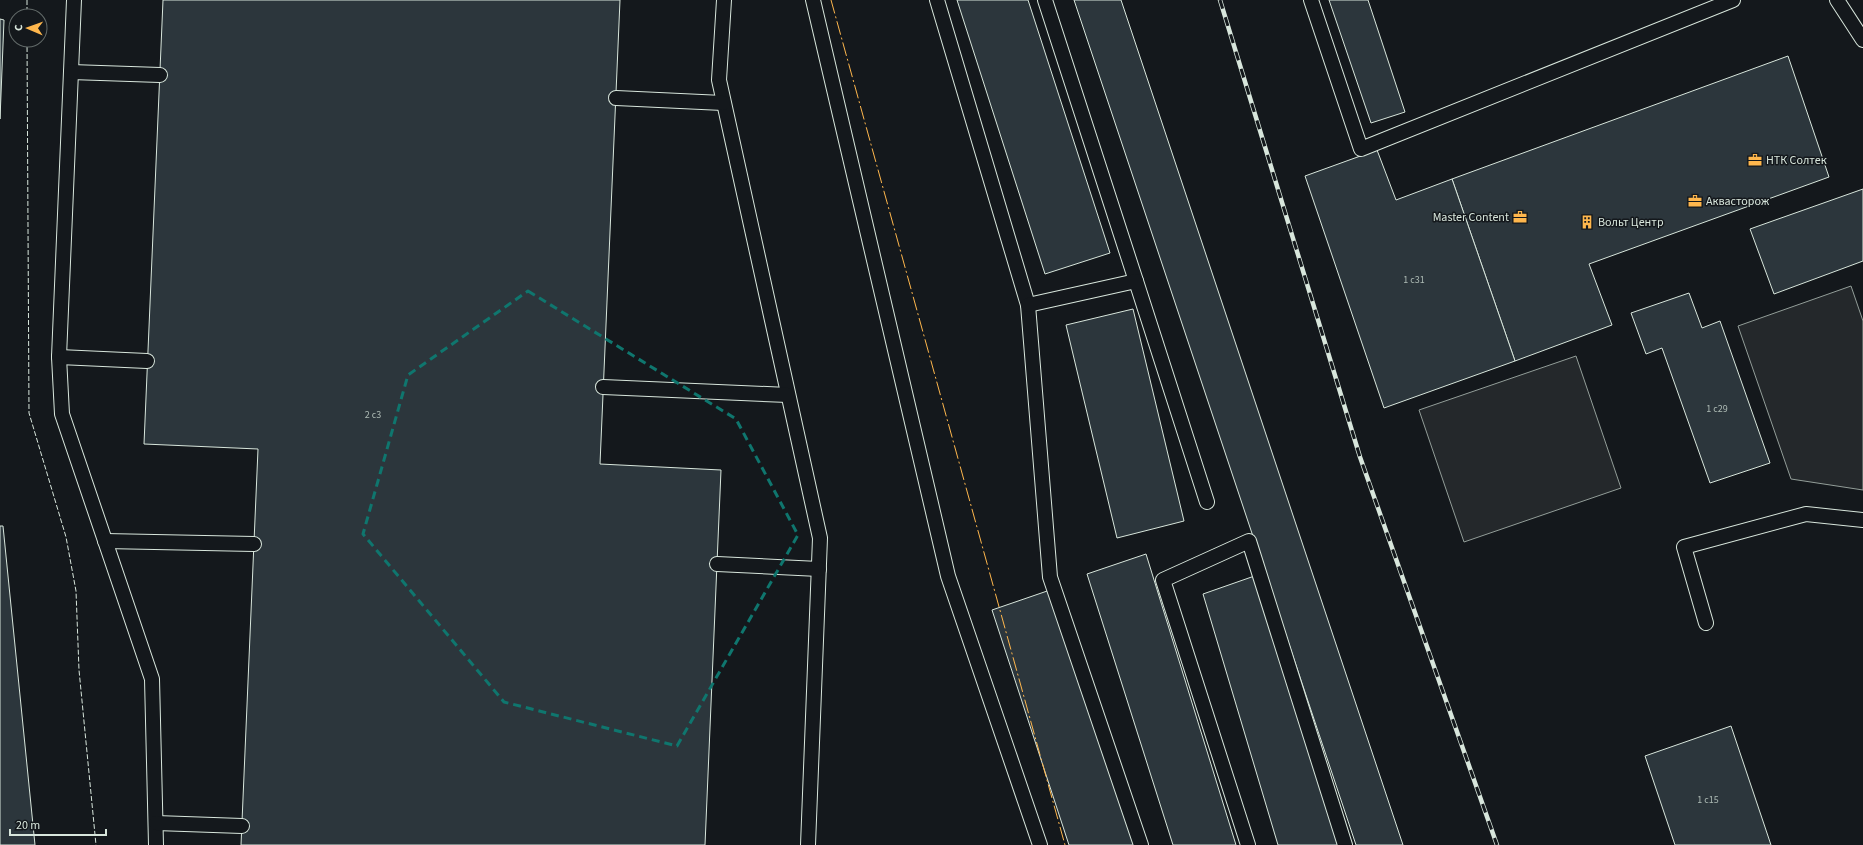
<svg xmlns="http://www.w3.org/2000/svg" width="1863" height="845" viewBox="0 0 1863 845" font-family="'Source Sans 3',sans-serif">
	<rect width="100%" height="100%" fill="#14181c"/>
	<g fill="#24282b" stroke="#939e99">
		<polygon points="1851,286 1863,321 1863,490 1791,479 1738,326"/>
		<polygon points="1576,356 1621,488 1464,542 1419,410"/>
	</g>
	<g fill="#2c363c" stroke="#d8e6dc">
		<polygon points="163,0 620,0 600,464 721,470 705,845 241,845 258,449 144,444"/>
		<polygon points="957,0 1028,0 1110,253 1045,274"/>
		<polygon points="1074,0 1121,0 1403,845 1356,845"/>
		<polygon points="1329,0 1368,0 1405,112 1371,123"/>
		<polygon points="0,19 4,20 0,119"/>
		<polygon points="1788,56 1829,177 1589,264 1612,325 1515,361 1452,179"/>
		<polygon points="1377,150 1396,200 1452,179 1515,361 1384,408 1305,176"/>
		<polygon points="1863,189 1863,261 1774,294 1750,229"/>
		<polygon points="1689,293 1702,328 1720,321 1770,463 1710,483 1662,348 1646,354 1631,313"/>
		<polygon points="1133,309 1184,521 1117,538 1066,325"/>
		<polygon points="0,526 3,526 35,845 0,845"/>
		<polygon points="1146,554 1236,845 1173,845 1087,574"/>
		<polygon points="1263,573 1343,845 1278,845 1203,594"/>
		<polygon points="1053,589 1134,845 1069,845 992,610"/>
		<polygon points="1731,726 1771,845 1675,845 1645,756"/>
	</g>
	<g fill="none" stroke-linecap="round" stroke-linejoin="round">
		<g stroke="#d8e6dc" stroke-width="16">
			<g id="lane">
				<polyline points="74,0 59,357 62,414 152,679 156,845"/>
				<polyline points="724,0 719,80 820,538 808,845"/>
				<polyline points="813,0 948,576 1040,845"/>
				<polyline points="937,0 1028,305 1050,577 1141,845"/>
				<polyline points="1045,0 1136,281"/>
				<polyline points="1311,0 1361,149 1733,0"/>
				<polyline points="1837,0 1863,40"/>
				<polyline points="71,72 160,75"/>
				<polyline points="616,98 723,103"/>
				<polyline points="1028,305 1136,281 1207,502"/>
				<polyline points="59,357 147,361"/>
				<polyline points="603,387 788,395"/>
				<polyline points="105,541 254,544"/>
				<polyline points="717,564 819,569"/>
				<polyline points="1706,623 1684,547 1806,514 1863,520"/>
				<polyline points="156,823 242,826"/>
				<polyline points="1248,845 1163,580 1249,541 1345,845"/>
			</g>
		</g>
		<use href="#lane" stroke="#14181c" stroke-width="14"/>
		<g stroke="#d8e6dc" stroke-width="4.5">
			<polyline id="rail" points="1220,0 1360,457 1497,845"/>
		</g>
		<use href="#rail" stroke="#14181c" stroke-width="3" stroke-dasharray="9" stroke-linecap="butt"/>
		<g stroke="#d8e6dc" stroke-width="1" stroke-dasharray="5 2" stroke-linecap="butt">
			<polyline points="27,0 27,16"/>
			<polyline points="27,40 29,413 66,537 76,591 79,670 96,845"/>
		</g>
		<polyline stroke="#ffb74d" stroke-width="1" stroke-dasharray="14 3 2 3" stroke-linecap="butt" points="831,0 1065,845"/>
	</g>
	<path fill="none" stroke="#0f766e" stroke-width="3" stroke-dasharray="8 5" stroke-linejoin="round" d="M528 291 736 419 798 535 677 746 504 702 363 534 408 375Z"/>
	<defs>
		<g id="office-bare" transform="scale(1.08)"><path d="M-6-3h4V-5.5h4V-3h4V5H-6ZM-1-4.5V-3h2v-1.5ZM-6 0V1H6V0Z" fill="#ffb74d" stroke="#14181c" stroke-width="2.5" paint-order="stroke"/></g>
		<g id="building-bare" transform="scale(1.08)"><path d="M-4-6H4V6H1V3H-1V6H-4ZM-2.5-4.3h1.7v1.8h-1.7ZM.8-4.3h1.7v1.8H.8ZM-2.5-1h1.7V.8h-1.7ZM.8-1h1.7V.8H.8Z" fill="#ffb74d" stroke="#14181c" stroke-width="2.5" paint-order="stroke"/></g>
	</defs>
	<g fill-rule="evenodd">
		<use href="#office-bare" x="1755" y="160"/>
		<use href="#office-bare" x="1695" y="201"/>
		<use href="#office-bare" x="1520" y="217"/>
		<use href="#building-bare" x="1587" y="222"/>
	</g>
	<g text-anchor="middle" dominant-baseline="central" stroke-width="3" stroke-linejoin="round" paint-order="stroke">
		<g font-size="10" fill="#adbab4">
			<text x="1414" y="280">1 с31</text>
			<text x="1717" y="409">1 с29</text>
			<text x="373" y="415">2 с3</text>
			<text x="1708" y="800">1 с15</text>
		</g>
		<g font-size="12" fill="#d8e6dc" stroke="#14181c" text-anchor="start">
			<text x="1766" y="160">НТК Солтек</text>
			<text x="1706" y="201">Аквасторож</text>
			<text x="1509" y="217" text-anchor="end">Master Content</text>
			<text x="1598" y="222">Вольт Центр</text>
		</g>
	</g>
	<g transform="translate(28 28) rotate(272)"><circle r="19" fill="#14181c" stroke="#626a69"/>
	<path d="M0-3L7 15L0 10L-7 15Z" fill="#ffb74d"/>
	<text y="-6" font-size="11" font-weight="bold" text-anchor="middle" fill="#d8e6dc">С</text>
	</g>
	<path d="M10 829v6h96v-6" fill="none" stroke="#d8e6dc" stroke-width="2"/>
	<text x="16" y="829" font-size="12" fill="#d8e6dc" stroke="#14181c" stroke-width="3" paint-order="stroke">20 m</text>
</svg>
